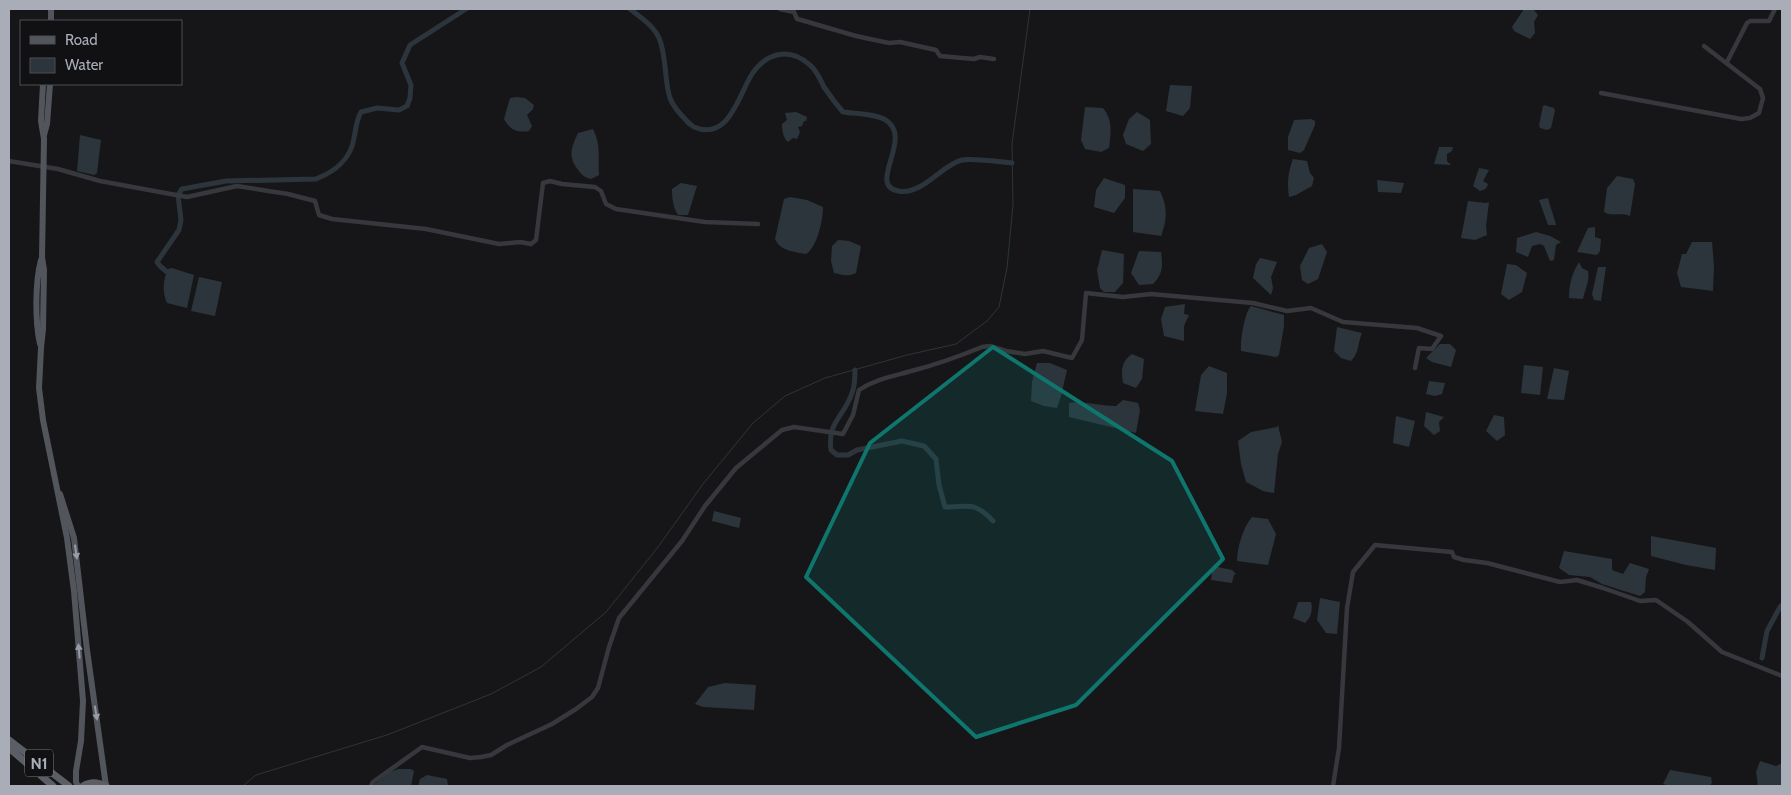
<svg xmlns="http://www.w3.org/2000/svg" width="1791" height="795" viewBox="0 0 1791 795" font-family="Cabin,sans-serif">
	<rect width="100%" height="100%" fill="#161618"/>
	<g fill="#2c353c">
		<polygon points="1524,9 1533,9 1538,15 1534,22 1535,33 1530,39 1514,31 1512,27"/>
		<polygon points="1170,85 1192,86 1190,108 1183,116 1166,111"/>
		<path d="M517 97 525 98 534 105 533 109 527 115 532 126 529 131C517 133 510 130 504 119L510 98Z"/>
		<polygon points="1544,105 1554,108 1555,111 1551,128 1547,130 1540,128 1539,125 1543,106"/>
		<path d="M1085 107 1103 108C1113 120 1111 133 1109 148L1101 152 1085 149 1081 140Z"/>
		<path d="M796 112 807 117 806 121H804L802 126 798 127 800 132 797 139 793 138 788 142C783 138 782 130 782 124L787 120 785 113Z"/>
		<polygon points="1137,112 1150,120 1151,144 1143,151 1126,144 1123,135 1129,119"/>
		<polygon points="1311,119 1315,121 1315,125 1304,150 1300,153 1288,150 1288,137 1294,120"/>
		<path d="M593 129C601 144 598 159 599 175L591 179C583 177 581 174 576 167 568 155 572 146 578 133Z"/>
		<polygon points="80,135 101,140 97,173 94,175 77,171"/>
		<polygon points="1439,147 1453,147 1452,151 1447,154 1447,161 1451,165 1434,164"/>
		<path d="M1293 159 1307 161 1310 173 1314 178 1312 186 1296 195 1289 197C1287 183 1288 172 1293 159Z"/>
		<path d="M1479 168 1489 170 1483 181 1488 184C1487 189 1484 190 1480 191L1473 186Z"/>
		<path d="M1617 176 1633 179 1635 184 1630 216C1619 212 1613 217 1604 212L1607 188Z"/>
		<polygon points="1104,178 1125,185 1125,198 1114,213 1094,207 1096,190"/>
		<polygon points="1377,180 1404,183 1401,193 1378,192"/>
		<path d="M681 183 697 186 688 215H678C673 208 672 198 672 189Z"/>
		<path d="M1133 189 1160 191C1168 208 1167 219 1161 236L1133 232Z"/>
		<path d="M790 197 807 200 823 207C823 220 817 248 806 254 795 252 780 251 775 239L784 199Z"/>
		<path d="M1548 198C1550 207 1554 216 1556 225H1548L1539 200Z"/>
		<polygon points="1468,201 1486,203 1489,202 1486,226 1487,235 1475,240 1461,238"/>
		<polygon points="1595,227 1595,237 1601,239 1600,251 1597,255 1577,252 1588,228"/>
		<polygon points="1536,232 1550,236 1561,242 1556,245 1554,260 1550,261 1544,246 1540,244 1532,246 1528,257 1516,252 1517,238"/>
		<path d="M838 240 849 241 861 246 856 273C848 277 842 275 834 273L831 261 832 246Z"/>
		<polygon points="1692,242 1712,242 1714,266 1713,291 1681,287 1677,273 1682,254 1686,254"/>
		<polygon points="1322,244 1327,252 1318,279 1308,284 1302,280 1300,266 1309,248"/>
		<polygon points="1102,250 1124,254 1123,283 1115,292 1104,292 1100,288 1097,270"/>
		<path d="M1139 251 1161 252C1163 265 1163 274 1153 284L1139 285 1131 273Z"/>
		<polygon points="1260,258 1277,262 1271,277 1273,288 1271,295 1253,278 1256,264"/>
		<path d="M1579 262 1582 268 1588 271C1590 281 1585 289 1583 299L1569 298C1569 283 1572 274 1579 262Z"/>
		<polygon points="1507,264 1516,265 1527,273 1522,292 1509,300 1501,294"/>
		<polygon points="1598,267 1606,267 1601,301 1594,300 1592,294"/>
		<path d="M172 268 194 275 187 308 167 303C162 293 163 279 168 269Z"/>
		<polygon points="199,277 222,282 215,316 191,311"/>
		<polygon points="1185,304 1184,314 1189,315 1184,326 1184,341 1164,336 1161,319 1165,307"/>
		<path d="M1251 306 1284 315V326L1279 355 1276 357 1241 351C1240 341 1244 314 1251 306Z"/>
		<path d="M1337 327 1362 333C1357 345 1360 351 1351 361L1341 358 1334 351Z"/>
		<polygon points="1440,344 1450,344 1456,350 1451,367 1432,362 1426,358"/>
		<path d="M1132 354 1144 359 1142 379 1136 388 1123 383C1121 370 1121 362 1132 354Z"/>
		<polygon points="1037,363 1050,363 1067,370 1061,396 1057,408 1044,406 1031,401 1032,382"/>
		<polygon points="1524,365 1543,367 1540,395 1521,393"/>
		<polygon points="1209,366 1227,373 1227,393 1223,414 1195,411 1201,375"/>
		<polygon points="1554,368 1569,371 1564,400 1547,399"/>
		<polygon points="1429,381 1445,383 1442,394 1435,396 1426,394"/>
		<path d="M1123 400 1138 403 1140 410 1136 433 1069 417V403C1086 401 1099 406 1116 406Z"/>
		<polygon points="1426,412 1444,417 1439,422 1440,431 1434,435 1424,426"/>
		<polygon points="1494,415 1504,417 1505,435 1497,441 1486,431"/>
		<polygon points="1396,416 1415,421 1409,447 1393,443"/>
		<polygon points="1278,425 1282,442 1278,454 1274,493 1263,491 1246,482 1241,464 1238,441 1251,432 1277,427"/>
		<polygon points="714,511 741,518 739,528 712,521"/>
		<path d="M1252 517 1268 519 1276 534 1268 565 1237 561C1237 548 1243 527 1252 517Z"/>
		<polygon points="1651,536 1716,548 1715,570 1686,565 1651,556"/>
		<polygon points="1564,551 1612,559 1612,570 1623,574 1630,563 1649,569 1646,577 1645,592 1640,596 1602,584 1590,577 1569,575 1559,568"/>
		<polygon points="1213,566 1232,570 1236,574 1234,575 1232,583 1211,580"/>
		<polygon points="1320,598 1340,602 1337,634 1326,633 1317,620"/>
		<path d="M1298 602H1311C1313 611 1311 617 1305 623L1293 618Z"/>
		<polygon points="725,683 756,685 754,710 703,707 695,704 708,687"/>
		<polygon points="1760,761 1776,766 1782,763 1782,786 1758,786 1756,772"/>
		<polygon points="398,769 411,769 414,771 411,786 372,786 390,772"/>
		<polygon points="1670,770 1711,777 1712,783 1709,786 1670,786 1663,784"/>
		<polygon points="427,775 447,779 448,786 418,786 420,779"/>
	</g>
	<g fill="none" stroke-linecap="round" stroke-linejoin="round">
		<polyline stroke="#2c353c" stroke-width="1" points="243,786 256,775 387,735 491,694 541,667 606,612 658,547 703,484 753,423 785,396 825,378 907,355 956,344 987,321 999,307 1007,268 1013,205 1012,144 1030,9"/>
		<g stroke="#2c353c" stroke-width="5">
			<path d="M630 9C640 17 654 26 659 38 667 57 664 80 670 98 673 106 680 114 686 120 688 123 691 125 694 127 729 142 739 94 752 74 767 52 790 47 810 65 817 71 820 79 824 87 830 96 836 104 843 112 856 114 872 113 884 119 916 136 866 185 898 191 922 196 941 165 962 160 971 158 1002 162 1012 163"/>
			<path d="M167 272 160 266 157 262 179 230 181 220 178 195 182 189 226 181 316 179C334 172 351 159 354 138 356 129 356 121 361 112L377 108 399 110 407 106 410 98 411 85 402 63 410 45 466 9"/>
			<path d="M855 370C855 378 855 386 852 393 844 417 827 422 831 450L837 455H848L857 450 902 441 924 446 936 459 939 485 945 507C969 507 974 501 993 521"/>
			<polyline points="1762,658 1767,631 1780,607 1782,605"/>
		</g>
		<g stroke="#37383d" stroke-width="4.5">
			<polyline points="780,9 794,12 797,19 801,20 856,36 889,43 900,42 936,50 940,56 974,59 980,57 994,59"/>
			<polyline points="1727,62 1747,23 1750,21 1769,21 1775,9"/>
			<polyline points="1601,93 1741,119 1750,118 1759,113 1763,98 1760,89 1704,46"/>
			<polyline points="9,161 58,169 100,181 187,197 237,186 288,194 315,201 319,215 332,219 426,229 499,244 520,242 531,244 536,240 543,183 550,181 562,184 595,187 601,191 606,204 616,209 705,222 758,224"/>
			<path d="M371 786 373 782 422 747 470 758 481 757 491 755 507 745 552 724 576 709 592 697 598 688 609 647 619 618 682 541 705 506 736 468 782 430 794 427 843 434 853 415 859 390C877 378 895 376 915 370 938 364 960 356 982 347L990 346 1006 351 1025 354 1043 351 1072 358 1082 340 1086 293 1123 297 1151 294 1253 303 1287 311 1311 308 1343 322 1417 328 1441 336 1432 349 1419 348 1415 368"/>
			<polyline points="1333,786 1339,748 1347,608 1353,572 1375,545 1452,552 1454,557 1464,560 1487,563 1560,582 1577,580 1603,588 1640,601 1656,600 1688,622 1722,652 1782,676"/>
		</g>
		<g stroke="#53555c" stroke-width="6">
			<polyline points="51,21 51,9"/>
			<polyline points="43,84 41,121 44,139 42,257 44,270 43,329 41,348 39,388 43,420 67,538 74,591 83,701 81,741 76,771 76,782 78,786"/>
			<polyline points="44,135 47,124 50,84"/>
			<path d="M40 344C35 322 35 282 41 260"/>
			<polyline points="60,494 74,538 87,650 106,786"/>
		</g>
		<g stroke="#5b5e65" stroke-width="7">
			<polyline points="9,740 69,786"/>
			<polyline points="9,748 53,786"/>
			<path d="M83 786C91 781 98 782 106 786"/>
		</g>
	</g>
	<defs><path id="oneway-solid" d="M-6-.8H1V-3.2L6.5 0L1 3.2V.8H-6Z" transform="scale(1.25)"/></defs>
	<g fill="#979ba6">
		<use href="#oneway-solid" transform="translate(76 552) rotate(82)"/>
		<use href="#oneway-solid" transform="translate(79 651) rotate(-95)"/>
		<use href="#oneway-solid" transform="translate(96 713) rotate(81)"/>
	</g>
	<path fill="#0f766e" fill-opacity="0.2" stroke="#0f766e" stroke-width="4" stroke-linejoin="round" d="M993 347 1172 461 1223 559 1076 705 976 737 806 577 870 443Z"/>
	<g text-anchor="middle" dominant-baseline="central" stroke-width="5" stroke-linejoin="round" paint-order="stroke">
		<rect fill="#111113" stroke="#7b7e86" stroke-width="1" x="25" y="749.5" width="28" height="27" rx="4"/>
		<g font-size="16" font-weight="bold" fill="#a8adb8">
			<text x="39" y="763">N1</text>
		</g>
	</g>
	<rect width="1791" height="795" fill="none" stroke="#a8adb8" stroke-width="20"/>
	<rect x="20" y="20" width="162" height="65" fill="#111113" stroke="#4d4f55"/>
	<rect x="30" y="36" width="25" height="8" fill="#53555c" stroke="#4d4f55"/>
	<text x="65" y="45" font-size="15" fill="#a8adb8">Road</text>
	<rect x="30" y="58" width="25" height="15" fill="#2c353c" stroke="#4d4f55"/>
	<text x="65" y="70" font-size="15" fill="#a8adb8">Water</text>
</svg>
